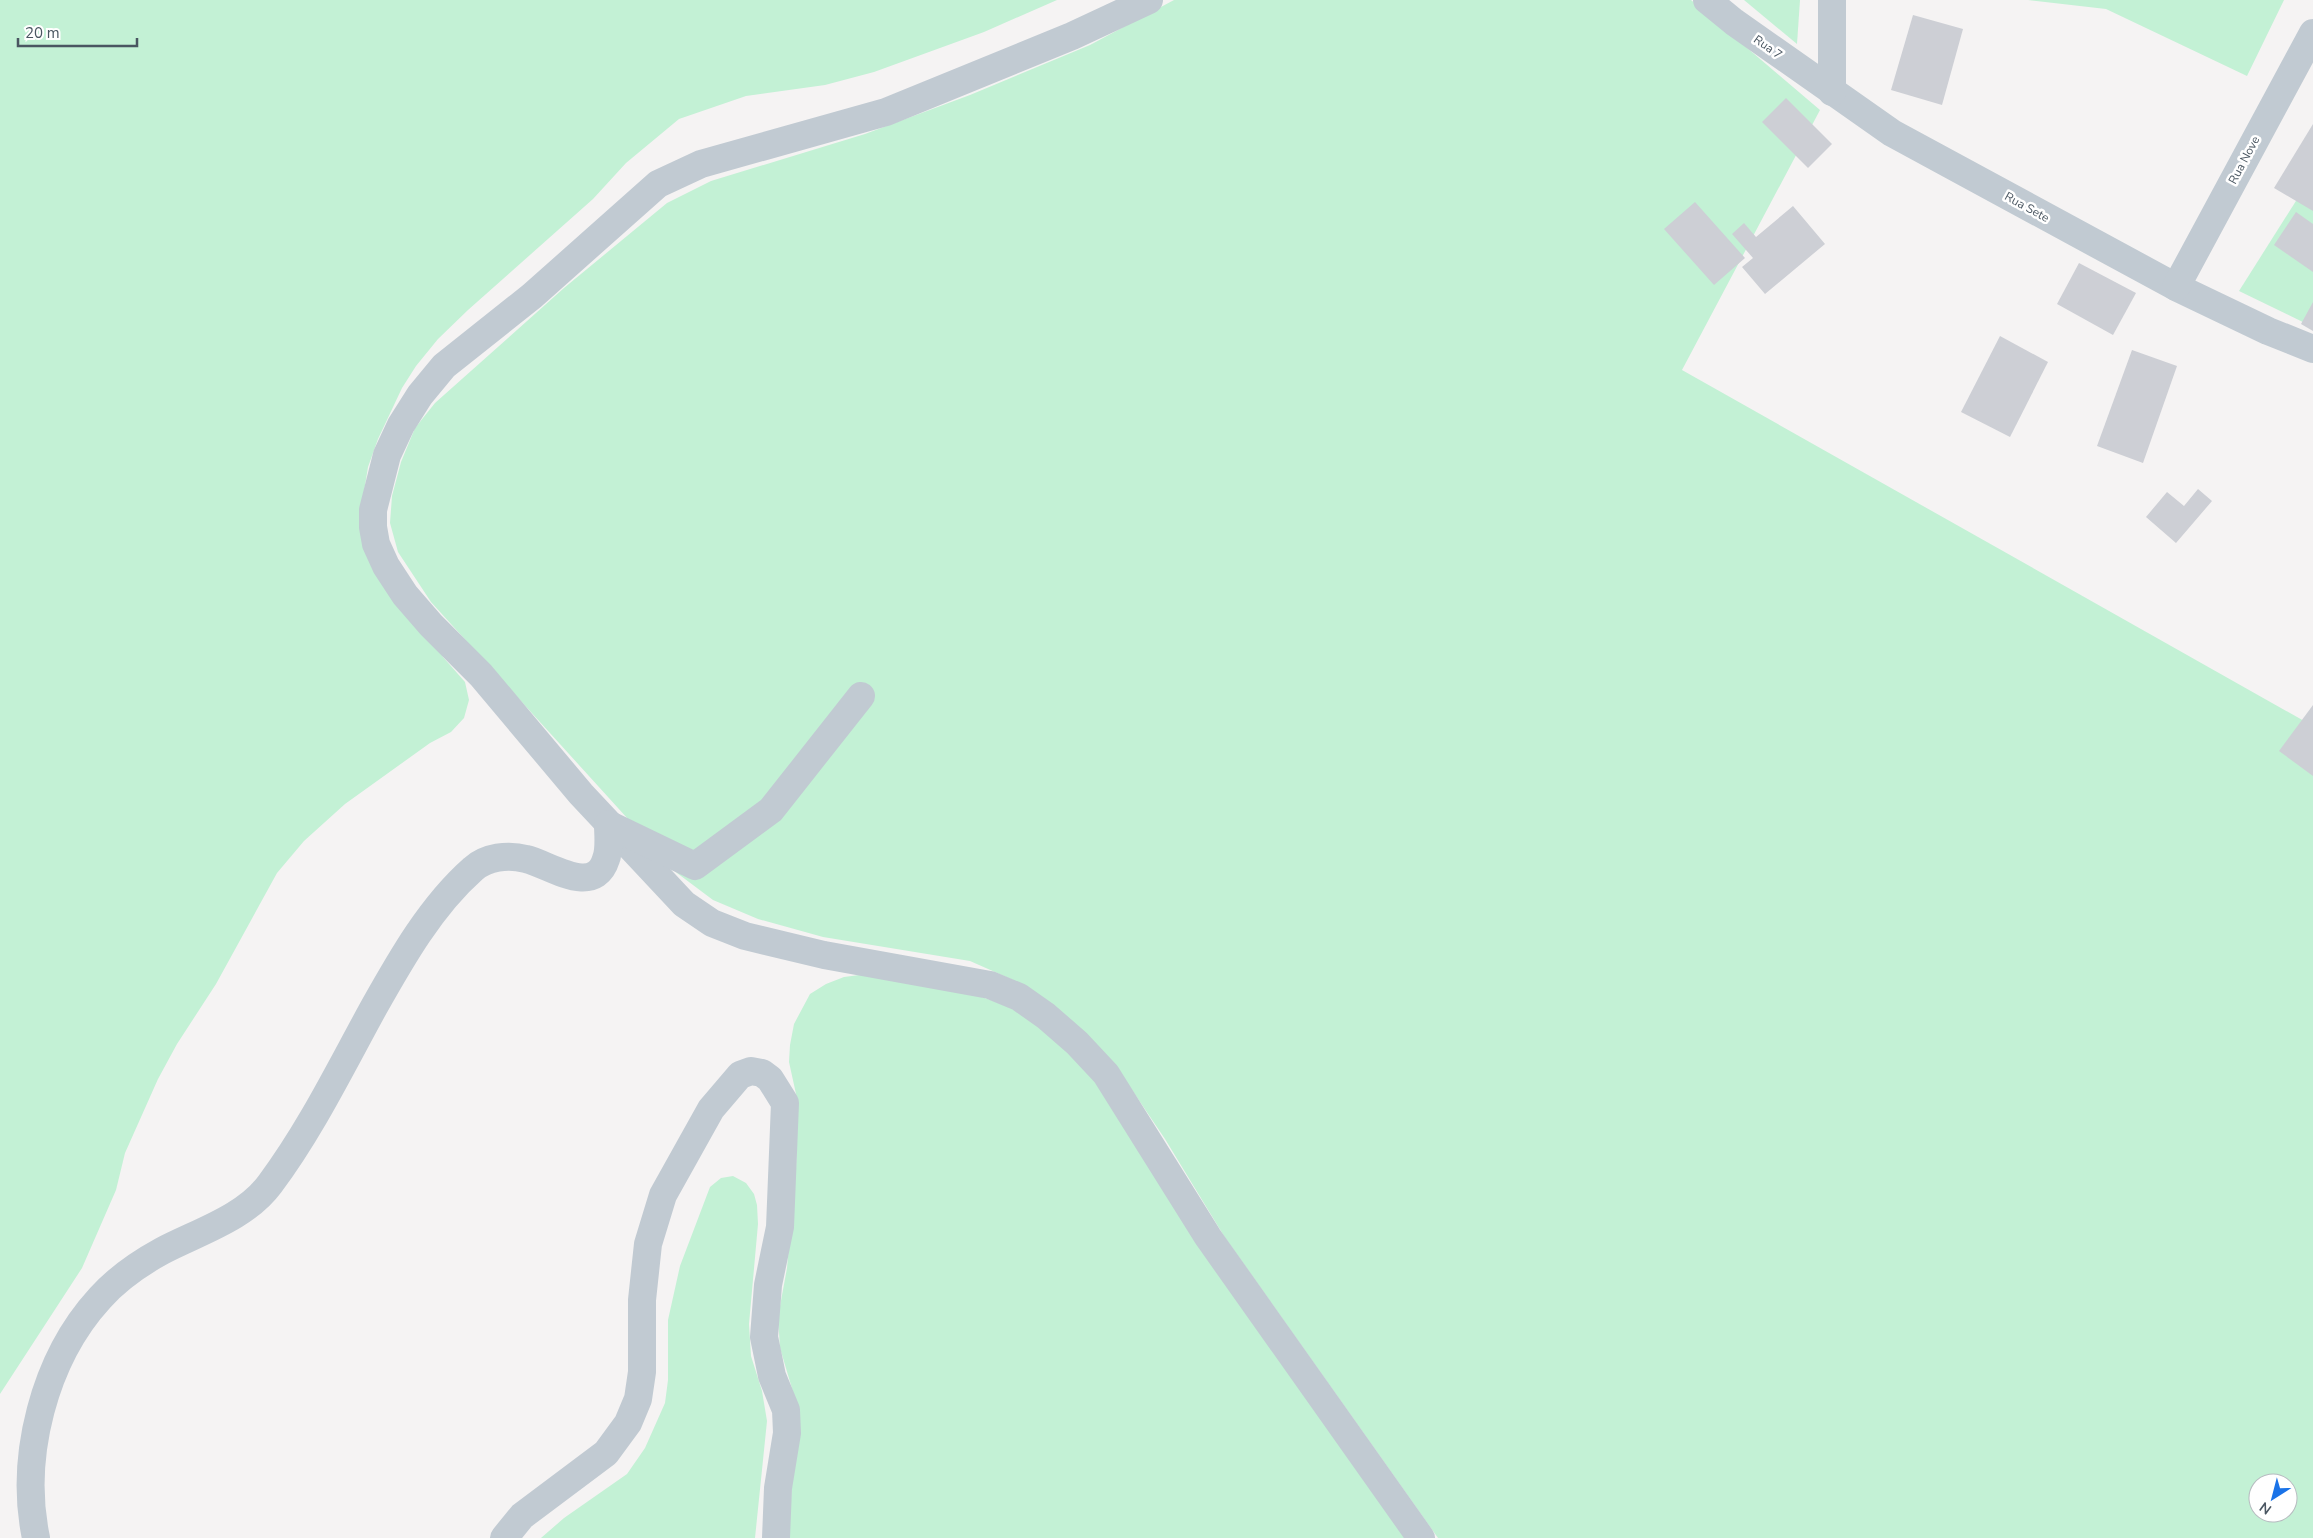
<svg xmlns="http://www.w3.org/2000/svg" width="2313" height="1538" viewBox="0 0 2313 1538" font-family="'Nunito Sans',sans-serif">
	<rect width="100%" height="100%" fill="#f5f3f3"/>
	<g fill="#c3f1d5" fill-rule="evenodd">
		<polygon points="0,0 1057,0 984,32 874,72 825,85 746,96 679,119 626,163 593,199 468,310 438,339 416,366 402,388 378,439 368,467 363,498 443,657 465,682 469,700 464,718 451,732 430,743 345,804 304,841 277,873 216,984 177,1044 158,1079 125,1153 116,1190 82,1268 0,1394"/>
		<path d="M1174 0H1691L1820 110 1682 370 2313 726V1538H1438L1224 1236 1165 1139 1128 1084 1013 980 970 961 823 937 758 919 713 900 677 873 431 602 398 552 390 523 392 496 401 462 415 428 435 403 564 288 667 203 711 181 865 134 970 95 1090 45ZM2258 1483H2288V1513H2258Z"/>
		<polygon points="1744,0 1800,0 1797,44"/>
		<polygon points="2028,0 2284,0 2247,76 2106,9"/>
		<polygon points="2313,174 2313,327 2239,291"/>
		<path d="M867 974C927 986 996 989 1045 1030 1062 1044 1078 1062 1095 1077L1409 1538H789L796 1402 780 1348 778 1317 787 1268 796 1169 798 1103 789 1062 790 1045 794 1024 810 994 826 984 844 977Z"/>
		<polygon points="733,1176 746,1183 754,1194 757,1205 758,1224 749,1324 751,1356 762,1391 767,1421 755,1538 541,1538 564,1518 627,1474 645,1448 665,1403 668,1380 668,1320 680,1266 710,1187 721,1178"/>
	</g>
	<g fill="#cdcfd5">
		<polygon points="1913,15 1963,29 1942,105 1891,90"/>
		<polygon points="1786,98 1832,144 1808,168 1762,122"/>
		<polygon points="2313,124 2313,211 2274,188"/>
		<polygon points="1695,202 1745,258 1714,285 1664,229"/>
		<polygon points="1793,206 1825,244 1765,294 1742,267 1753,258 1732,234 1744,223 1756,237"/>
		<polygon points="2296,212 2313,224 2313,272 2274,245"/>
		<polygon points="2079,263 2136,293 2113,335 2057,304"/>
		<polygon points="2313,302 2313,331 2301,324"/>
		<polygon points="2000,336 2048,362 2010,437 1961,412"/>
		<polygon points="2132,350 2177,366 2143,463 2097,446"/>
		<polygon points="2198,489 2212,501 2176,543 2146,517 2167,492 2184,506"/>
		<polygon points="2313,705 2313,776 2279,751"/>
	</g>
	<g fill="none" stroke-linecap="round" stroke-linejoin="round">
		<g stroke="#c1cad2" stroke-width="28">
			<polyline points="1149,0 1072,36 886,112 701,164 658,184 532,296 444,366 420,395 401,425 387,455 373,510 373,527 376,544 386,566 405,595 431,625 481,675 581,794 684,904 712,923 745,936 824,955 990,985 1019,997 1046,1016 1077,1043 1106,1074 1208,1237 1421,1538"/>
			<polyline points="1707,0 1734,22 1892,133 2176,287 2268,331 2313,349"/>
			<polyline points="1832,92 1832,0"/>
			<polyline points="2176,287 2313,33"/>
			<path d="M36 1538C19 1457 44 1359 100 1298 117 1279 140 1263 162 1251 198 1232 245 1218 270 1184 311 1129 341 1067 374 1007 401 959 431 906 473 869 486 857 508 854 526 859 549 864 594 898 606 859 610 849 608 834 608 824L695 866 771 810 861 696"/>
			<polyline points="504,1538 522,1516 606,1453 628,1423 638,1399 642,1372 642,1300 648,1244 663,1195 711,1109 740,1075 751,1071 762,1073 770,1079 785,1103 780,1227 768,1285 764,1337 772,1376 786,1410 787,1433 778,1488 776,1538"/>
		</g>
	</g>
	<g text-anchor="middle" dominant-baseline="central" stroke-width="5" stroke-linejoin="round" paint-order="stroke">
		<g font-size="12" fill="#4a5661" stroke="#fff">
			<text transform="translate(1768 47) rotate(35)">Rua 7</text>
			<text transform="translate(2244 160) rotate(-62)">Rua Nove</text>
			<text transform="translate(2027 207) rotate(29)">Rua Sete</text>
		</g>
	</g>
	<g transform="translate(2273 1498) rotate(216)"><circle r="24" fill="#ffffff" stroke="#b7bbc0"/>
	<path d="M0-4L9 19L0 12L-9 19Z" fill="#1a73e8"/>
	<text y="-8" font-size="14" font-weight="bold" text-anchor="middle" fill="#4a5661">N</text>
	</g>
	<path d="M18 38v8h119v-8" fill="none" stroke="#4a5661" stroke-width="2.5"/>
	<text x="25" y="38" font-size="15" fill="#4a5661" stroke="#ffffff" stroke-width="4" paint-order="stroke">20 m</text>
</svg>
